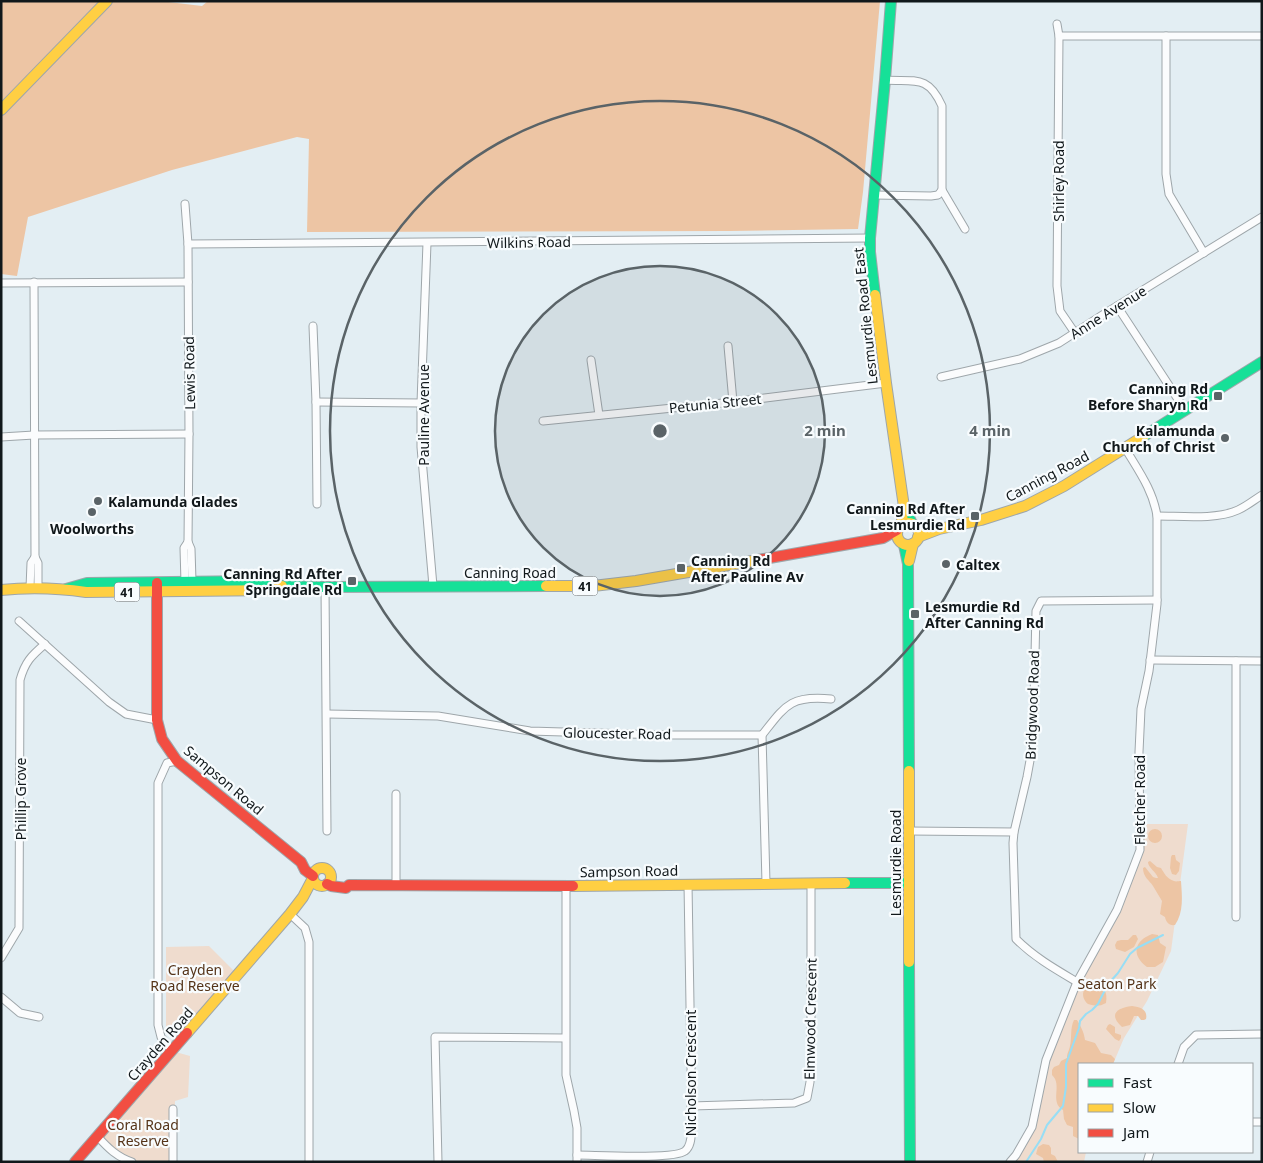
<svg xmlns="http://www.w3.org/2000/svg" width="1263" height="1163" viewBox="0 0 1263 1163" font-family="'Noto Sans',sans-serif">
	<rect width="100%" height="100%" fill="#e3eef3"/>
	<g fill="#efdcce">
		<polygon points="1140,824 1188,824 1171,951 1147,1001 1124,1038 1113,1064 1079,1064 1079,1152 1086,1152 1084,1162 1010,1162 1032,1127 1046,1060 1077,982 1117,910 1140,850"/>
		<polygon points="209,946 237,974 184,1037 166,1030 166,947"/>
		<polygon points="172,1051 190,1056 188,1097 175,1101 173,1162 132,1162 98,1137"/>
	</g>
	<g fill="#edc5a4">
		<polygon points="1,1 160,1 202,6 208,1 880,1 863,192 858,229 729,231 307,232 309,139 297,137 172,170 28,217 17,276 1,274"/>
		<circle cx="1155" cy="836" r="7"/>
		<polygon points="1172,855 1175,855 1176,860 1180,863 1179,871 1176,875 1172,874 1170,868 1171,857"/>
		<path d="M1150 861 1157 867 1161 868C1164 873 1167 879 1174 881 1176 882 1179 881 1181 881 1182 896 1184 912 1175 925 1169 926 1166 922 1165 917L1160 914 1162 901C1159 896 1156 891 1153 886 1149 880 1143 877 1143 868L1145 867 1153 877 1156 878H1158C1156 871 1148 868 1148 862Z"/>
		<path d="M1152 934 1158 935 1160 943 1166 947 1163 962 1155 967H1147C1131 955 1134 941 1152 934Z"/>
		<polygon points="1133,935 1136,935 1138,939 1134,947 1125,952 1116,949 1115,945 1117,941 1121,940 1128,940"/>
		<path d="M1093 984C1104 985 1108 992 1106 1003 1098 1007 1096 1006 1088 1004 1080 997 1082 986 1093 984Z"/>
		<path d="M1132 1006C1141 1007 1148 1010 1146 1019L1144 1020H1141L1138 1016H1134L1130 1025 1122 1027C1108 1014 1117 1008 1132 1006Z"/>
		<path d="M1074 1020H1077C1081 1027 1084 1032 1085 1040L1095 1043 1101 1053 1111 1055 1115 1059 1113 1064H1079V1139L1073 1136V1127L1067 1125 1064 1119 1063 1110C1049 1102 1063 1085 1052 1075V1070L1054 1067 1059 1065 1061 1061 1067 1058C1067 1053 1069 1051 1070 1046 1072 1037 1070 1028 1074 1020Z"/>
		<polygon points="1110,1024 1115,1027 1115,1033 1121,1035 1121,1038 1119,1041 1115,1039 1106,1029 1108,1025"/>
		<polygon points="1043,1144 1049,1145 1051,1148 1051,1154 1055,1156 1058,1162 1044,1162 1043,1158 1036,1154 1038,1147"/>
	</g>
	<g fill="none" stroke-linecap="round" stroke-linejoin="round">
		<polyline stroke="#97def5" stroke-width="2" points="1026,1162 1041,1139 1047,1125 1063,1106 1066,1087 1066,1064 1079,1028 1080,1021 1086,1014 1092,1010 1098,1004 1108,984 1118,973 1130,954 1137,948 1163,935"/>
		<g stroke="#9ea6aa" stroke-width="9">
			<g id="street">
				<polyline points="1057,24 1059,36 1057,286 1060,311 1075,333"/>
				<polyline points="1059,36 1262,36"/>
				<polyline points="1166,36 1166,174 1169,194 1204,253"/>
				<path d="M885 80C914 82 928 74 942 106V190"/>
				<polyline points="874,195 931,196 938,195 942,190 965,229"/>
				<polyline points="427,243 421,403 421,447 433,586"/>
				<polyline points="188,244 870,238"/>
				<polyline points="34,282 35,557 38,563 38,588"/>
				<polyline points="1,283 188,282"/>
				<polyline points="1117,306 1185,410"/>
				<polyline points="313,326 316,402 317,504"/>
				<polyline points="728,346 733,402"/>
				<polyline points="591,360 599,415"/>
				<polyline points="941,377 1020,359 1059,343 1104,314 1262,217"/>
				<polyline points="316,402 421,403"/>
				<polyline points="543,421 733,402 886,383"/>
				<polyline points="1,437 34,435 189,434"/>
				<path d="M1157 516C1181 516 1216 520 1238 510 1247 506 1254 500 1262 495"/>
				<polyline points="188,542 191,549 192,581 191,583"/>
				<polyline points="185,583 184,548 188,542 189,434 188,244 185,204"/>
				<polyline points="325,587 327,831"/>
				<polyline points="30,588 31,563 35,557"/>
				<polyline points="19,621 109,702 126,714 157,720"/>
				<polyline points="1150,660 1262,661"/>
				<polyline points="1236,661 1236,917"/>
				<polyline points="327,714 438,716 530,731 662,735 762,735 766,883"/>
				<path d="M762 735C785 706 790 695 831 699"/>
				<polyline points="909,831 1014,832"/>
				<polyline points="396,886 396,794"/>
				<polyline points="566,886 566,1075 574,1111 577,1128 577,1162"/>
				<polyline points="290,914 305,928 309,942 309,1162"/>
				<path d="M1 958 19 928 20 680C25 662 31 656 45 644"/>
				<path d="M1077 982C1055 969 1034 957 1016 939L1013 843 1014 832 1027 777 1033 744 1036 611 1041 601 1157 600"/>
				<polyline points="1,997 20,1013 39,1017"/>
				<polyline points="172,1051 161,1037 158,1025 158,783 167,763 177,761"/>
				<polyline points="1178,1064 1184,1047 1196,1035 1262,1034"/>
				<polyline points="691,1106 794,1103 807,1098 810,1082 811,1060 811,883"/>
				<polyline points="173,1109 173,1162"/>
				<polyline points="1252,1122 1262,1122"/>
				<path d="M98 1137C108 1148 117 1157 132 1162"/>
				<path d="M577 1155C596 1155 673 1160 685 1151 692 1146 691 1134 692 1126L688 884"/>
				<polyline points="438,1162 435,1037 565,1038"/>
				<path d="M1010 1162 1016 1155 1032 1127 1046 1060 1077 982 1117 910 1140 850 1139 752 1141 709 1149 671 1157 604V516C1153 490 1138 470 1125 448"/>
				<polyline points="1147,1162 1150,1152"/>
			</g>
		</g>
		<g stroke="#9ea6aa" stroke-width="12">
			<g id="fast">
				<polyline points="875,295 870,252 870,238 885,80 891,1"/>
				<polyline points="1144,436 1262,362"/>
				<polyline points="905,507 912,524"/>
				<polyline points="904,545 908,564 909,771"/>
				<polyline points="66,589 87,583 260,581 272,582 282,586 325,587 546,586"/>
				<polyline points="845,883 909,883"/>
				<polyline points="909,962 910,1162"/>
			</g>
		</g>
		<g stroke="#9ea6aa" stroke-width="12">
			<g id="slow">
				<polyline points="1,110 107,1"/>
				<polyline points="875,295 886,383 904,507 901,526"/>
				<circle cx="908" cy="534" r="11"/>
				<polyline points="918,537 939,529 981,520 1025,506 1064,486 1144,436"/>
				<polyline points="909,561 913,544"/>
				<polyline points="546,586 593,586 636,581 758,560"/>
				<path d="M1 590C30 587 58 588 86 592L273 590 282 586"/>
				<polyline points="909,771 909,962"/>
				<circle cx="322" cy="877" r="9"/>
				<polyline points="573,886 845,883"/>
				<polyline points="187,1033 290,914 303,897 313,878"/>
			</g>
		</g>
		<g stroke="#9ea6aa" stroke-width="12">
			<g id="jam">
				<polyline points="758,560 883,538 897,530"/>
				<polyline points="157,583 157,720 162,739 177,761 301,862 305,870 313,876"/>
				<polyline points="327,884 331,886 346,888 349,885 573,886"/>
				<polyline points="75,1162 187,1033"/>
			</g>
		</g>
		<use href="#street" stroke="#fbfcfd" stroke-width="7"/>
		<use href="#fast" stroke="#16e098" stroke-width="10"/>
		<use href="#slow" stroke="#ffcf43" stroke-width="10"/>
		<use href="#jam" stroke="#f24e42" stroke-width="10"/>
	</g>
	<circle cx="660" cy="431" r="165" fill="#5a6367" fill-opacity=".12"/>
	<g fill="none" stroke="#5a6367" stroke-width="2.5">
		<circle cx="660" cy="431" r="165"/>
		<circle cx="660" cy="431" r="330"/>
	</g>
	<g fill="#5a6367" stroke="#f8fcfe" stroke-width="2">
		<rect x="1213" y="391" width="10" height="10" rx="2.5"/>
		<circle cx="1225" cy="438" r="5"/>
		<circle cx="98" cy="501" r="5"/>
		<circle cx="92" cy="512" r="5"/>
		<rect x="970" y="511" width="10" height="10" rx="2.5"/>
		<circle cx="946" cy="564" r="5"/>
		<rect x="676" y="563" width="10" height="10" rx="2.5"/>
		<rect x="347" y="576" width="10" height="10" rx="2.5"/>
		<rect x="910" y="609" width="10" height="10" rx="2.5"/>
	</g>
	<g text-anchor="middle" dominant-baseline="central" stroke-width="4.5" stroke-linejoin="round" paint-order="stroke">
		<g fill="#f8fcfe" stroke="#565c5f" stroke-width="1">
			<rect x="572.5" y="576.5" width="25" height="19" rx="4"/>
			<rect x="114.5" y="582.5" width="25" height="19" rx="4"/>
		</g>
		<g font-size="12" font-weight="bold" fill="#11181b">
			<text x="585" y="586">41</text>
			<text x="127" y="592">41</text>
		</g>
		<g font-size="14" fill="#11181b" stroke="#f8fcfe">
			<text transform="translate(1058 181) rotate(-90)">Shirley Road</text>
			<text transform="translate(529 242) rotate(-1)">Wilkins Road</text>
			<text transform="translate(1108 312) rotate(-32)">Anne Avenue</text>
			<text transform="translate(865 316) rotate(-96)">Lesmurdie Road East</text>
			<text transform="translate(189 373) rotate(-91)">Lewis Road</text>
			<text transform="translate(715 403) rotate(-6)">Petunia Street</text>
			<text transform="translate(423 415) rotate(-90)">Pauline Avenue</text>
			<text transform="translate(1047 476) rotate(-28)">Canning Road</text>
			<text x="510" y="572">Canning Road</text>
			<text transform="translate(1032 705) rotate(-88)">Bridgwood Road</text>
			<text transform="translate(617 733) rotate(1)">Gloucester Road</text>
			<text transform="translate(224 780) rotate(40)">Sampson Road</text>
			<text transform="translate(20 799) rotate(-90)">Phillip Grove</text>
			<text transform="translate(1139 800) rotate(-90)">Fletcher Road</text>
			<text transform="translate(895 863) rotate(-90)">Lesmurdie Road</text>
			<text transform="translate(629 871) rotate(-1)">Sampson Road</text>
			<text transform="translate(810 1019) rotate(-89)">Elmwood Crescent</text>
			<text transform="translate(160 1044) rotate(-49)">Crayden Road</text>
			<text transform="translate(690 1073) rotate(-90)">Nicholson Crescent</text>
		</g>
		<g font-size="14" font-weight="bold" fill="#11181b" stroke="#f8fcfe" text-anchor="end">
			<text x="1208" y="388">Canning Rd<tspan x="1208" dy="16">Before Sharyn Rd</tspan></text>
			<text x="1215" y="430">Kalamunda<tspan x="1215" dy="16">Church of Christ</tspan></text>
			<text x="108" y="501" text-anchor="start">Kalamunda Glades</text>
			<text x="965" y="508">Canning Rd After<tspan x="965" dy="16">Lesmurdie Rd</tspan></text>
			<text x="92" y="528" text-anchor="middle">Woolworths</text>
			<text x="691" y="560" text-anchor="start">Canning Rd<tspan x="691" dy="16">After Pauline Av</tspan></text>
			<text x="956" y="564" text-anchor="start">Caltex</text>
			<text x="342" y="573">Canning Rd After<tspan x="342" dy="16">Springdale Rd</tspan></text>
			<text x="925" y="606" text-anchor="start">Lesmurdie Rd<tspan x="925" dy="16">After Canning Rd</tspan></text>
		</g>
		<g font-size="14" fill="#553419" stroke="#f8fcfe">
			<text x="195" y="969">Crayden<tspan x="195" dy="16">Road Reserve</tspan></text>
			<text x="1117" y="983">Seaton Park</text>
			<text x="143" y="1124">Coral Road<tspan x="143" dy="16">Reserve</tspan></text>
		</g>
	</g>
	<circle cx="660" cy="431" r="8" fill="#5a6367" stroke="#f8fcfe" stroke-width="2.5"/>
	<g font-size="15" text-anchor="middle" font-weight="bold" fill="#5a6367" stroke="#f8fcfe" stroke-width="4.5" stroke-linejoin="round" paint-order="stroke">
		<text x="825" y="436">2 min</text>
		<text x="990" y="436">4 min</text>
	</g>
	<rect width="1263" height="1163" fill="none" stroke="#11181b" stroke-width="5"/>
	<rect x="1078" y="1063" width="175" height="90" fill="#f8fcfe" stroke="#9ca1a3"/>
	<rect x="1088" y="1079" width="25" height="8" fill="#16e098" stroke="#9ca1a3"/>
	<text x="1123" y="1088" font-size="15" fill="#11181b">Fast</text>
	<rect x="1088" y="1104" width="25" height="8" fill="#ffcf43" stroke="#9ca1a3"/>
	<text x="1123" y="1113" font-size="15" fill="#11181b">Slow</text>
	<rect x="1088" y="1129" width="25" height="8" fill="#f24e42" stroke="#9ca1a3"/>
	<text x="1123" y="1138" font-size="15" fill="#11181b">Jam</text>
</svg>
